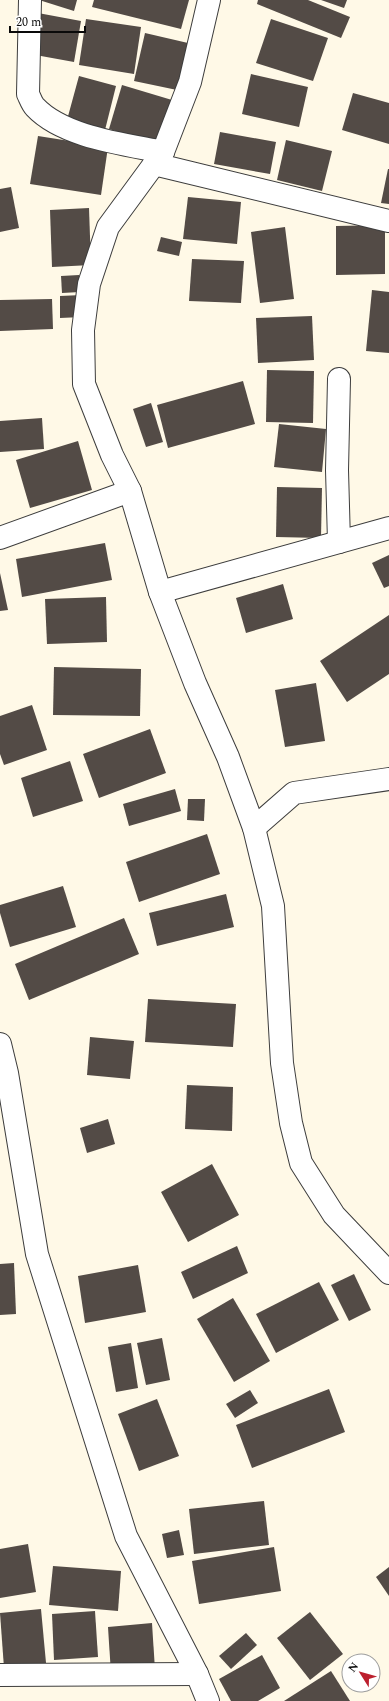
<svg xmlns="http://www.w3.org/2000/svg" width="389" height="1701" viewBox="0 0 389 1701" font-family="Spectral,serif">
	<rect width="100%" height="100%" fill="#fff9e7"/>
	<g fill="#534b46">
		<polygon points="39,0 77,0 74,11"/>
		<polygon points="94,0 189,0 181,29 92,7"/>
		<polygon points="258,0 308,0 350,17 341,38 257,4"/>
		<polygon points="321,0 347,0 344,8"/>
		<polygon points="38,13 81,21 74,62 30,54"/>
		<polygon points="86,19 141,27 134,74 79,65"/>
		<polygon points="271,19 328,38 313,81 256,63"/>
		<polygon points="145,33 188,43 177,90 134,81"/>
		<polygon points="251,74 308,87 299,127 242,114"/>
		<polygon points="79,76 116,86 105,130 67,120"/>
		<polygon points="122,85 172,100 158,144 109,129"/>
		<polygon points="353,93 389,103 389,144 342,130"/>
		<polygon points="220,132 276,142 270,174 214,164"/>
		<polygon points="38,136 108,147 101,195 30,184"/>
		<polygon points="286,140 332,151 322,191 277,180"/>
		<polygon points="388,169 389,169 389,204 381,203"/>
		<polygon points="11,187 19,228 0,232 0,189"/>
		<polygon points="188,197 241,202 237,244 183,239"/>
		<polygon points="89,208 91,265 52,267 50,210"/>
		<polygon points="385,225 385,274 336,275 336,226"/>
		<polygon points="285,227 294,299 260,303 251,232"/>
		<polygon points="161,237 182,242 179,256 157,251"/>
		<polygon points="192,259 244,261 241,303 189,301"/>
		<polygon points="79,275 80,292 62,293 61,276"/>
		<polygon points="372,290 389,292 389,353 366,351"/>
		<polygon points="82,295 82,317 60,318 60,296"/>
		<polygon points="52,299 53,329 0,331 0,300"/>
		<polygon points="312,316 314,360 258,363 256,318"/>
		<polygon points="267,370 314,371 313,423 266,422"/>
		<polygon points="243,381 255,424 168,448 157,405"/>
		<polygon points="151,403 163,442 146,447 133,409"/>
		<polygon points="42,418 44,449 0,452 0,421"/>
		<polygon points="279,424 326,429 322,472 274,467"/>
		<polygon points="78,441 92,490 30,508 16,460"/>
		<polygon points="277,487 322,488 321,538 276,537"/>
		<polygon points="105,543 112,580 22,597 16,559"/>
		<polygon points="389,555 389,586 384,588 372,563"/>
		<polygon points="0,573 8,610 0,611"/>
		<polygon points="283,584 293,619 246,633 236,598"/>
		<polygon points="106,597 107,642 47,644 45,599"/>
		<polygon points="389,615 389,674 347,702 320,661"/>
		<polygon points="54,667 141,669 140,716 53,715"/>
		<polygon points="316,683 325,741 285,747 275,690"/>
		<polygon points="32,705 47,750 4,765 0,754 0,716"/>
		<polygon points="150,729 166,773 99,798 83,754"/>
		<polygon points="70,761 83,801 33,817 21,778"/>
		<polygon points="175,789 181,811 129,826 123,804"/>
		<polygon points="188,799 205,799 204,821 187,820"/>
		<polygon points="207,834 220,874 139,902 126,862"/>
		<polygon points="63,886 76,927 10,947 0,913 0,905"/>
		<polygon points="226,894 234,927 157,946 149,913"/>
		<polygon points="124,918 139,954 29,1000 15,964"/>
		<polygon points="148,999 236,1004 233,1047 145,1042"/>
		<polygon points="90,1037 134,1041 130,1079 87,1075"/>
		<polygon points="187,1085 233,1087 232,1131 185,1129"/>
		<polygon points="108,1119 115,1144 87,1153 80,1128"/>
		<polygon points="212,1164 239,1215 188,1242 161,1192"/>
		<polygon points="237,1246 248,1273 193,1299 181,1272"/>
		<polygon points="14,1263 16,1314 0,1315 0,1264"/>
		<polygon points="138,1265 146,1312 85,1323 78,1276"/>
		<polygon points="354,1274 371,1310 349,1321 331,1285"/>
		<polygon points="319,1282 339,1320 276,1353 256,1314"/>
		<polygon points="233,1298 270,1361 234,1382 197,1319"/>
		<polygon points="162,1338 170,1380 146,1385 137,1343"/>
		<polygon points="131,1343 138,1388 116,1392 108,1347"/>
		<polygon points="329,1389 345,1432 252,1468 236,1425"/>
		<polygon points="250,1390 258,1403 235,1418 226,1404"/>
		<polygon points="157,1399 179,1456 139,1471 118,1414"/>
		<polygon points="264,1501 269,1545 194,1554 189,1509"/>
		<polygon points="179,1530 184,1555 167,1558 162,1534"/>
		<polygon points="28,1544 36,1592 0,1598 0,1549"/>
		<polygon points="274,1547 281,1591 199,1604 192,1561"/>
		<polygon points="53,1566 121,1571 118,1611 49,1605"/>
		<polygon points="389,1567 389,1596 376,1577"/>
		<polygon points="41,1609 46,1663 4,1668 0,1613"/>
		<polygon points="95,1611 98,1657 54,1660 52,1614"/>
		<polygon points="310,1612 343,1654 310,1680 277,1638"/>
		<polygon points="152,1623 155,1670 111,1674 108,1627"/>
		<polygon points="246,1633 257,1645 231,1669 219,1656"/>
		<polygon points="262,1655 280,1688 258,1701 231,1701 219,1679"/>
		<polygon points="331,1671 350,1701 284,1701"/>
	</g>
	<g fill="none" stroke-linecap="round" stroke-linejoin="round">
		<g stroke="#3d3d3d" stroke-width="24">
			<g id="minor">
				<path d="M30 0 28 94C30 98 32 104 35 107 63 137 124 144 163 152"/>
				<polyline points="209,0 190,82 163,152 108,227 89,284 83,330 84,384 112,455 130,491 160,592 195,683 228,757 254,828 273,906 282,1063 291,1123 301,1163 334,1215 389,1273"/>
				<polyline points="154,164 389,221"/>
				<polyline points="339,379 337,470 339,542"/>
				<polyline points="0,538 130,491"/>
				<polyline points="160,592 389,528"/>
				<polyline points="254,828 294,793 389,779"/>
				<polyline points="0,1044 7,1073 37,1254 126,1536 197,1674 208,1701"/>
				<polyline points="0,1675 197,1674"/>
			</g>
		</g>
		<use href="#minor" stroke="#fff" stroke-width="22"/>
	</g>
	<g transform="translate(361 1673) rotate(307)"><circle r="19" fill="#ffffff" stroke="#9d9d9d"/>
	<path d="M0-3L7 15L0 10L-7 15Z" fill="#bc202e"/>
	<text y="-6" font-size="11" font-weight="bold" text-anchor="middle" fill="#0a0a0a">N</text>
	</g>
	<path d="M10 26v6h75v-6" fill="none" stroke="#0a0a0a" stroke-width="2"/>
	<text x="16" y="26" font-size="12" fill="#0a0a0a" stroke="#ffffff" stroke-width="3" paint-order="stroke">20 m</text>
</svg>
